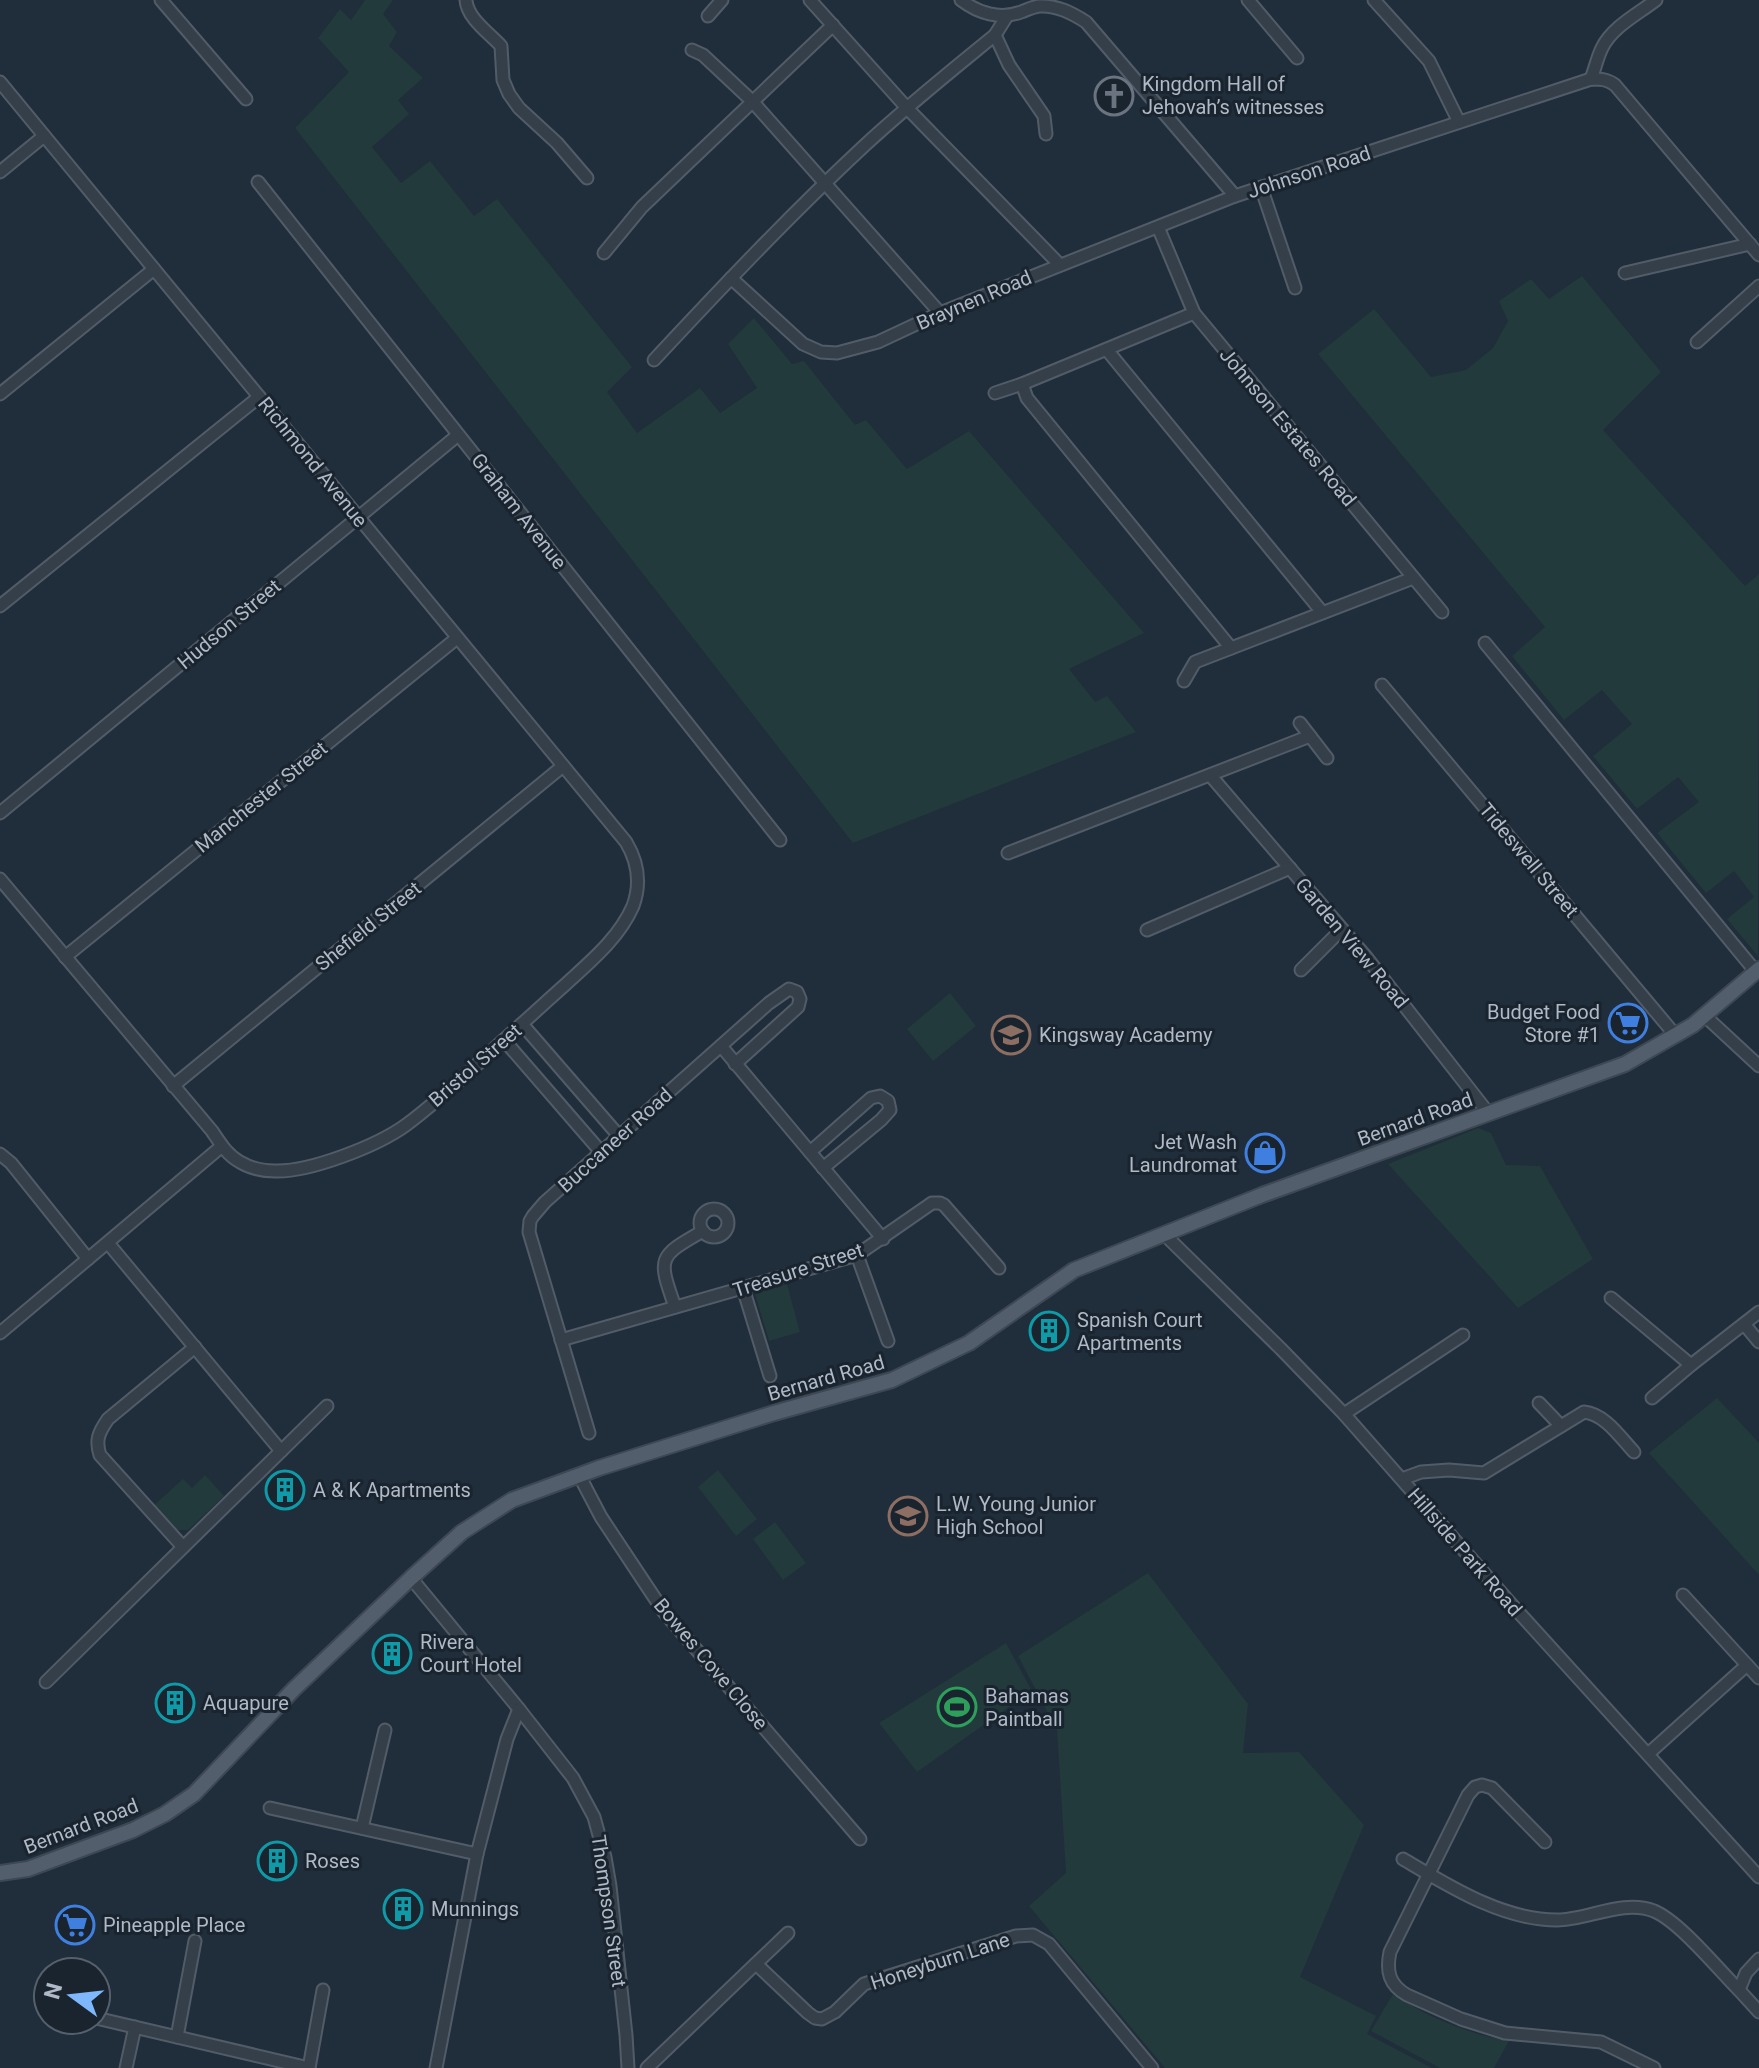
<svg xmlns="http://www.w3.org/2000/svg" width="1759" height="2068" viewBox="0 0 1759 2068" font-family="Roboto,sans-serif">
	<rect width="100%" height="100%" fill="#202d3a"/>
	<g fill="#223a3b">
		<polygon points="365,0 393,0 383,14 397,32 389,46 423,78 398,100 409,114 372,147 401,183 430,161 474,216 497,199 632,367 607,392 637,433 700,388 720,413 757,388 728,344 754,318 792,364 804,361 855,425 866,420 907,469 969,431 1144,633 1069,669 1095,702 1107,696 1136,732 853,843 295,128 349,72 318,38 340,9 351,20"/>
		<polygon points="1582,276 1661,372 1603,430 1745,586 1759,574 1758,956 1727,919 1754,897 1734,871 1706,893 1657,833 1699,802 1678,777 1637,809 1593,756 1632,724 1602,690 1564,720 1512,656 1545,627 1318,354 1374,309 1431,377 1466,370 1493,348 1508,321 1499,301 1531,279 1549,299"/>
		<polygon points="950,993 976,1026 933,1061 907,1029"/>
		<polygon points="1478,1128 1491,1133 1506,1165 1540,1166 1593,1259 1518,1308 1388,1164"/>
		<polygon points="787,1284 800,1332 769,1341 755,1294"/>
		<polygon points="1717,1398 1759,1443 1759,1575 1649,1453"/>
		<polygon points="718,1470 757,1519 736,1536 698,1487"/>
		<polygon points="205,1475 224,1496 188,1530 173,1530 152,1507 183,1479 192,1488"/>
		<polygon points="775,1522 806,1563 783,1580 753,1539"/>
		<polygon points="1148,1573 1248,1704 1243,1753 1299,1752 1364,1825 1300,1977 1376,2016 1367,2034 1432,2068 1165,2068 1029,1906 1066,1873 1057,1730 1018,1656"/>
		<polygon points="1006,1643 1032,1691 917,1772 879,1723"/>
		<path d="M1393 1994C1427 2017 1469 2034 1509 2041L1494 2068H1440L1371 2031Z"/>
	</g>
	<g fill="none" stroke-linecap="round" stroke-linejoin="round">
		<g stroke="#525c68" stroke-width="15">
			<g id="minor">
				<polyline points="161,0 246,99"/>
				<path d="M466 0C467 18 489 33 501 46L503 80 509 94 519 108 557 143 587 178"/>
				<polyline points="810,0 907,108 1060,265"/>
				<path d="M961 0C978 13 1000 20 1021 12 1027 10 1032 7 1039 6 1057 5 1072 13 1086 22L1235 196 1591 79C1601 79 1607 79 1615 85L1759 255"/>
				<polyline points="1248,0 1297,58"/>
				<polyline points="1374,0 1429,61 1459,122"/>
				<polyline points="708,16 722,0"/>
				<polyline points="995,35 1009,65 1044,116 1046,134"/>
				<polyline points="692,50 703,55 752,101 940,313"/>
				<path d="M1591 79C1595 69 1597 58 1602 48 1612 27 1638 14 1656 0"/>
				<path d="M0 82 626 842C638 862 641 884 633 906 619 938 591 961 566 984 549 999 533 1014 516 1029 480 1061 445 1096 406 1125 377 1146 310 1172 275 1171 263 1171 250 1168 240 1162 227 1155 220 1143 212 1131L0 879"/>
				<polyline points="0,172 44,136"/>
				<polyline points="258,182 780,840"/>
				<polyline points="1261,187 1295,288"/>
				<polyline points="1158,227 1194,313 1442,612"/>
				<polyline points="604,253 642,207 833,25"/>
				<polyline points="1625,273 1750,244"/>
				<polyline points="731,278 803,344 821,352 837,353 878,342 940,313 1235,196"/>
				<polyline points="1697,342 1759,286"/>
				<polyline points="1107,350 1322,612"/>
				<path d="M654 360C722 287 791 214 864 146 906 107 951 71 995 35L1007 16"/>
				<polyline points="1022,384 1027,398 1231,648"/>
				<polyline points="995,393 1022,384 1194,313"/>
				<polyline points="0,394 154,269"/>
				<polyline points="0,606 259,397"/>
				<polyline points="1485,643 1756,972"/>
				<polyline points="1184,681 1195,662 1413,578"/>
				<polyline points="1382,685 1676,1036"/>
				<polyline points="1300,723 1327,758"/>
				<polyline points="1210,775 1367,958 1489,1114"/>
				<polyline points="0,813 458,435"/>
				<polyline points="1008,853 1310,736"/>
				<polyline points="1147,930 1290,868"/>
				<polyline points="65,957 457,638"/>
				<polyline points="1301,970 1342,929"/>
				<polyline points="1705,1016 1759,1066"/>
				<polyline points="522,1024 619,1136"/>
				<polyline points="504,1040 601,1152"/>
				<polyline points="721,1046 883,1239"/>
				<polyline points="173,1086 563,766"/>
				<polyline points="810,1152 871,1098 880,1096 888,1101 890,1110 881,1120 823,1168"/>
				<polyline points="0,1154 11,1163 88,1259"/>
				<circle cx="714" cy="1223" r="14"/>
				<polyline points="1164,1234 1281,1349 1344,1414 1512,1605 1759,1877"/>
				<polyline points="108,1243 281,1451"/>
				<polyline points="857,1255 888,1341"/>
				<polyline points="743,1288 770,1376"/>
				<polyline points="1611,1298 1691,1365"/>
				<path d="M675 1307C658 1258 657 1257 703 1231"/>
				<polyline points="1744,1324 1759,1342"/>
				<polyline points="0,1333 222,1146"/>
				<polyline points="561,1340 857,1255 932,1203 940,1203 944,1205 999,1268"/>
				<polyline points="1652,1398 1691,1365 1759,1312"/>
				<polyline points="1539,1403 1561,1426"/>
				<polyline points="1344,1414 1463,1335"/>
				<polyline points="589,1433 529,1232 530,1221 533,1216 545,1202 769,1003 789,989 797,992 800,999 798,1007 735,1064"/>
				<polyline points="579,1475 601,1517 664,1612 860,1839"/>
				<path d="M1402 1479 1421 1472 1449 1470 1484 1473 1584 1412C1605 1414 1620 1437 1634 1452"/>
				<path d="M183 1547 100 1455C95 1440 99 1432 108 1419L195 1347"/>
				<polyline points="411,1578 519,1709 573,1778 594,1817 605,1857 610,1886 626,2035 628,2068"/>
				<polyline points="1683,1595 1759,1678"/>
				<polyline points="46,1682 327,1406"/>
				<polyline points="1648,1754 1747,1665"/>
				<polyline points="270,1808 477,1854"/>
				<polyline points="362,1828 385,1730"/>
				<path d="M1545 1842 1492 1788 1482 1785 1475 1787 1468 1795 1390 1952C1386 1971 1389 1985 1407 1995L1461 2019 1505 2033 1601 2042 1654 2068"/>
				<path d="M1403 1859C1449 1886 1502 1920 1557 1920 1588 1920 1622 1899 1654 1911 1680 1922 1718 1969 1739 1990"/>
				<polyline points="1759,1959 1746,1973 1739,1990 1759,2012"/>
				<polyline points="756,1964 808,2013 815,2018 822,2019 835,2012 864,1984 1016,1936 1033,1935 1049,1944 1152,2068"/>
				<polyline points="96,2018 309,2068"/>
				<polyline points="177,2037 195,1941"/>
				<polyline points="126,2068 135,2027"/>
				<polyline points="309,2068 323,1990"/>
				<polyline points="436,2068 477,1854 507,1739 519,1709"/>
				<polyline points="647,2068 788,1933"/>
			</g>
		</g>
		<g stroke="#3d4854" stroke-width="18">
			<polyline id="major" points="0,1873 28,1869 133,1830 165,1814 194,1794 294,1689 411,1578 462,1532 512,1500 599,1468 774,1413 892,1380 969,1343 1074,1270 1262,1195 1625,1064 1693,1025 1759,969"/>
		</g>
		<use href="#minor" stroke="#343f4a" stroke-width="11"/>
		<use href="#major" stroke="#525e6b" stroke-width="14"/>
	</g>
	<defs>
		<g id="church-ring" transform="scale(2)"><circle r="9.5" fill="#19242f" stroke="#6b7280" stroke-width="1.5"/><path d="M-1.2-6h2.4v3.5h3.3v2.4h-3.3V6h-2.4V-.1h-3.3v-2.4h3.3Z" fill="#6b7280"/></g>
		<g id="supermarket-ring" transform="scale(2)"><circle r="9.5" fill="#19242f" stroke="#3f7fe0" stroke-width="1.5"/><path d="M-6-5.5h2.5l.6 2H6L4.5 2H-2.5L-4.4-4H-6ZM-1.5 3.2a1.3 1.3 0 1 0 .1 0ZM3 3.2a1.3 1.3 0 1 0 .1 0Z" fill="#3f7fe0"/></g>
		<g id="school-ring" transform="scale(2)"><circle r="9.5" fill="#19242f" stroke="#8d6e63" stroke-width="1.5"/><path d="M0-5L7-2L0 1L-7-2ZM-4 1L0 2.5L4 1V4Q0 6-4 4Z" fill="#8d6e63"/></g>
		<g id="shop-ring" transform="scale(2)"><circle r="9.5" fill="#19242f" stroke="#3f7fe0" stroke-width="1.5"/><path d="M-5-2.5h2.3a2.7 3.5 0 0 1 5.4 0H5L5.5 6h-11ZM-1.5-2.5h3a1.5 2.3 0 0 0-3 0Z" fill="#3f7fe0"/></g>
		<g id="building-ring" transform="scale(2)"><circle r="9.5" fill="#19242f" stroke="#0f9aa8" stroke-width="1.5"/><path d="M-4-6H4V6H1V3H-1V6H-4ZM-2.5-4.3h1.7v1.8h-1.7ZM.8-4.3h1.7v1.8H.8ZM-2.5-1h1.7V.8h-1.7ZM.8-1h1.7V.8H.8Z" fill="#0f9aa8"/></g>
		<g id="stadium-ring" transform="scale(2)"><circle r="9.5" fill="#19242f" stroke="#2e9e5b" stroke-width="1.5"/><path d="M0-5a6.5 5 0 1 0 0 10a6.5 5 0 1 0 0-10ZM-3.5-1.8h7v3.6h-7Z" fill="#2e9e5b"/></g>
	</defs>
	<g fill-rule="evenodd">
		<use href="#church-ring" x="1114" y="96"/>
		<use href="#supermarket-ring" x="1628" y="1023"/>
		<use href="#school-ring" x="1011" y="1035"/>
		<use href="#shop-ring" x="1265" y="1153"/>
		<use href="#building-ring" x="1049" y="1331"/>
		<use href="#building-ring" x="285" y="1490"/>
		<use href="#school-ring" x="908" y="1516"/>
		<use href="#building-ring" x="392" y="1654"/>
		<use href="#building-ring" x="175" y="1703"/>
		<use href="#stadium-ring" x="957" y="1707"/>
		<use href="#building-ring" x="277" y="1861"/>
		<use href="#building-ring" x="403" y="1909"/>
		<use href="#supermarket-ring" x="75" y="1925"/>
	</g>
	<g text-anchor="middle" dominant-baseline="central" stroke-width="6" stroke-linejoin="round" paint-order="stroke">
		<g font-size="20" fill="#afb9c7" stroke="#19242f" text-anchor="start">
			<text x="1142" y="84">Kingdom Hall of<tspan x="1142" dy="23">Jehovah’s witnesses</tspan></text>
			<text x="1600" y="1012" text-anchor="end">Budget Food<tspan x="1600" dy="23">Store #1</tspan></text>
			<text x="1039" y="1035">Kingsway Academy</text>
			<text x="1237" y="1142" text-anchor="end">Jet Wash<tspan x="1237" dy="23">Laundromat</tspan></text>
			<text x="1077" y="1320">Spanish Court<tspan x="1077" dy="23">Apartments</tspan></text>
			<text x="313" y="1490">A &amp; K Apartments</text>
			<text x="936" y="1504">L.W. Young Junior<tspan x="936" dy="23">High School</tspan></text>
			<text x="420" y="1642">Rivera<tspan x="420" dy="23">Court Hotel</tspan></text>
			<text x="985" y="1696">Bahamas<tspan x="985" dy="23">Paintball</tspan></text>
			<text x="203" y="1703">Aquapure</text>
			<text x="305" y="1861">Roses</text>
			<text x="431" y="1909">Munnings</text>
			<text x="103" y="1925">Pineapple Place</text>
		</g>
		<g font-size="20" fill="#afb9c7" stroke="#19242f">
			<text transform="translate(1309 172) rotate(-18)">Johnson Road</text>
			<text transform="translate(974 300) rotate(-23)">Braynen Road</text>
			<text transform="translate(1288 427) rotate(50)">Johnson Estates Road</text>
			<text transform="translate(313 462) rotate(51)">Richmond Avenue</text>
			<text transform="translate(519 511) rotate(52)">Graham Avenue</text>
			<text transform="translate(229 624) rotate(-40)">Hudson Street</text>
			<text transform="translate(261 797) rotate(-39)">Manchester Street</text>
			<text transform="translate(1529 860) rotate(50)">Tideswell Street</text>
			<text transform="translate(368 926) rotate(-39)">Shefield Street</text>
			<text transform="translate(1352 943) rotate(50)">Garden View Road</text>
			<text transform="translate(475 1065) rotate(-41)">Bristol Street</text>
			<text transform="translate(1415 1119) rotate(-20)">Bernard Road</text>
			<text transform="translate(615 1140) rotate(-42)">Buccaneer Road</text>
			<text transform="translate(798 1270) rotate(-18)">Treasure Street</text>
			<text transform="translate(826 1378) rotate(-16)">Bernard Road</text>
			<text transform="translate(1465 1552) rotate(49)">Hillside Park Road</text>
			<text transform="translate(711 1664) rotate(50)">Bowes Cove Close</text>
			<text transform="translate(81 1826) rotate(-21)">Bernard Road</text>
			<text transform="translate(609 1911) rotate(82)">Thompson Street</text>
			<text transform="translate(940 1961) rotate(-18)">Honeyburn Lane</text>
		</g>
	</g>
	<g transform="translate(72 1996) rotate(285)"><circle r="38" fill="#19242f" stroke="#55606c" stroke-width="2"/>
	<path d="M0-6L14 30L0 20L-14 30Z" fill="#7eb7fc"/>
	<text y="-12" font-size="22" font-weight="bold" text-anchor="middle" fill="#afb9c7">N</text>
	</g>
</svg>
